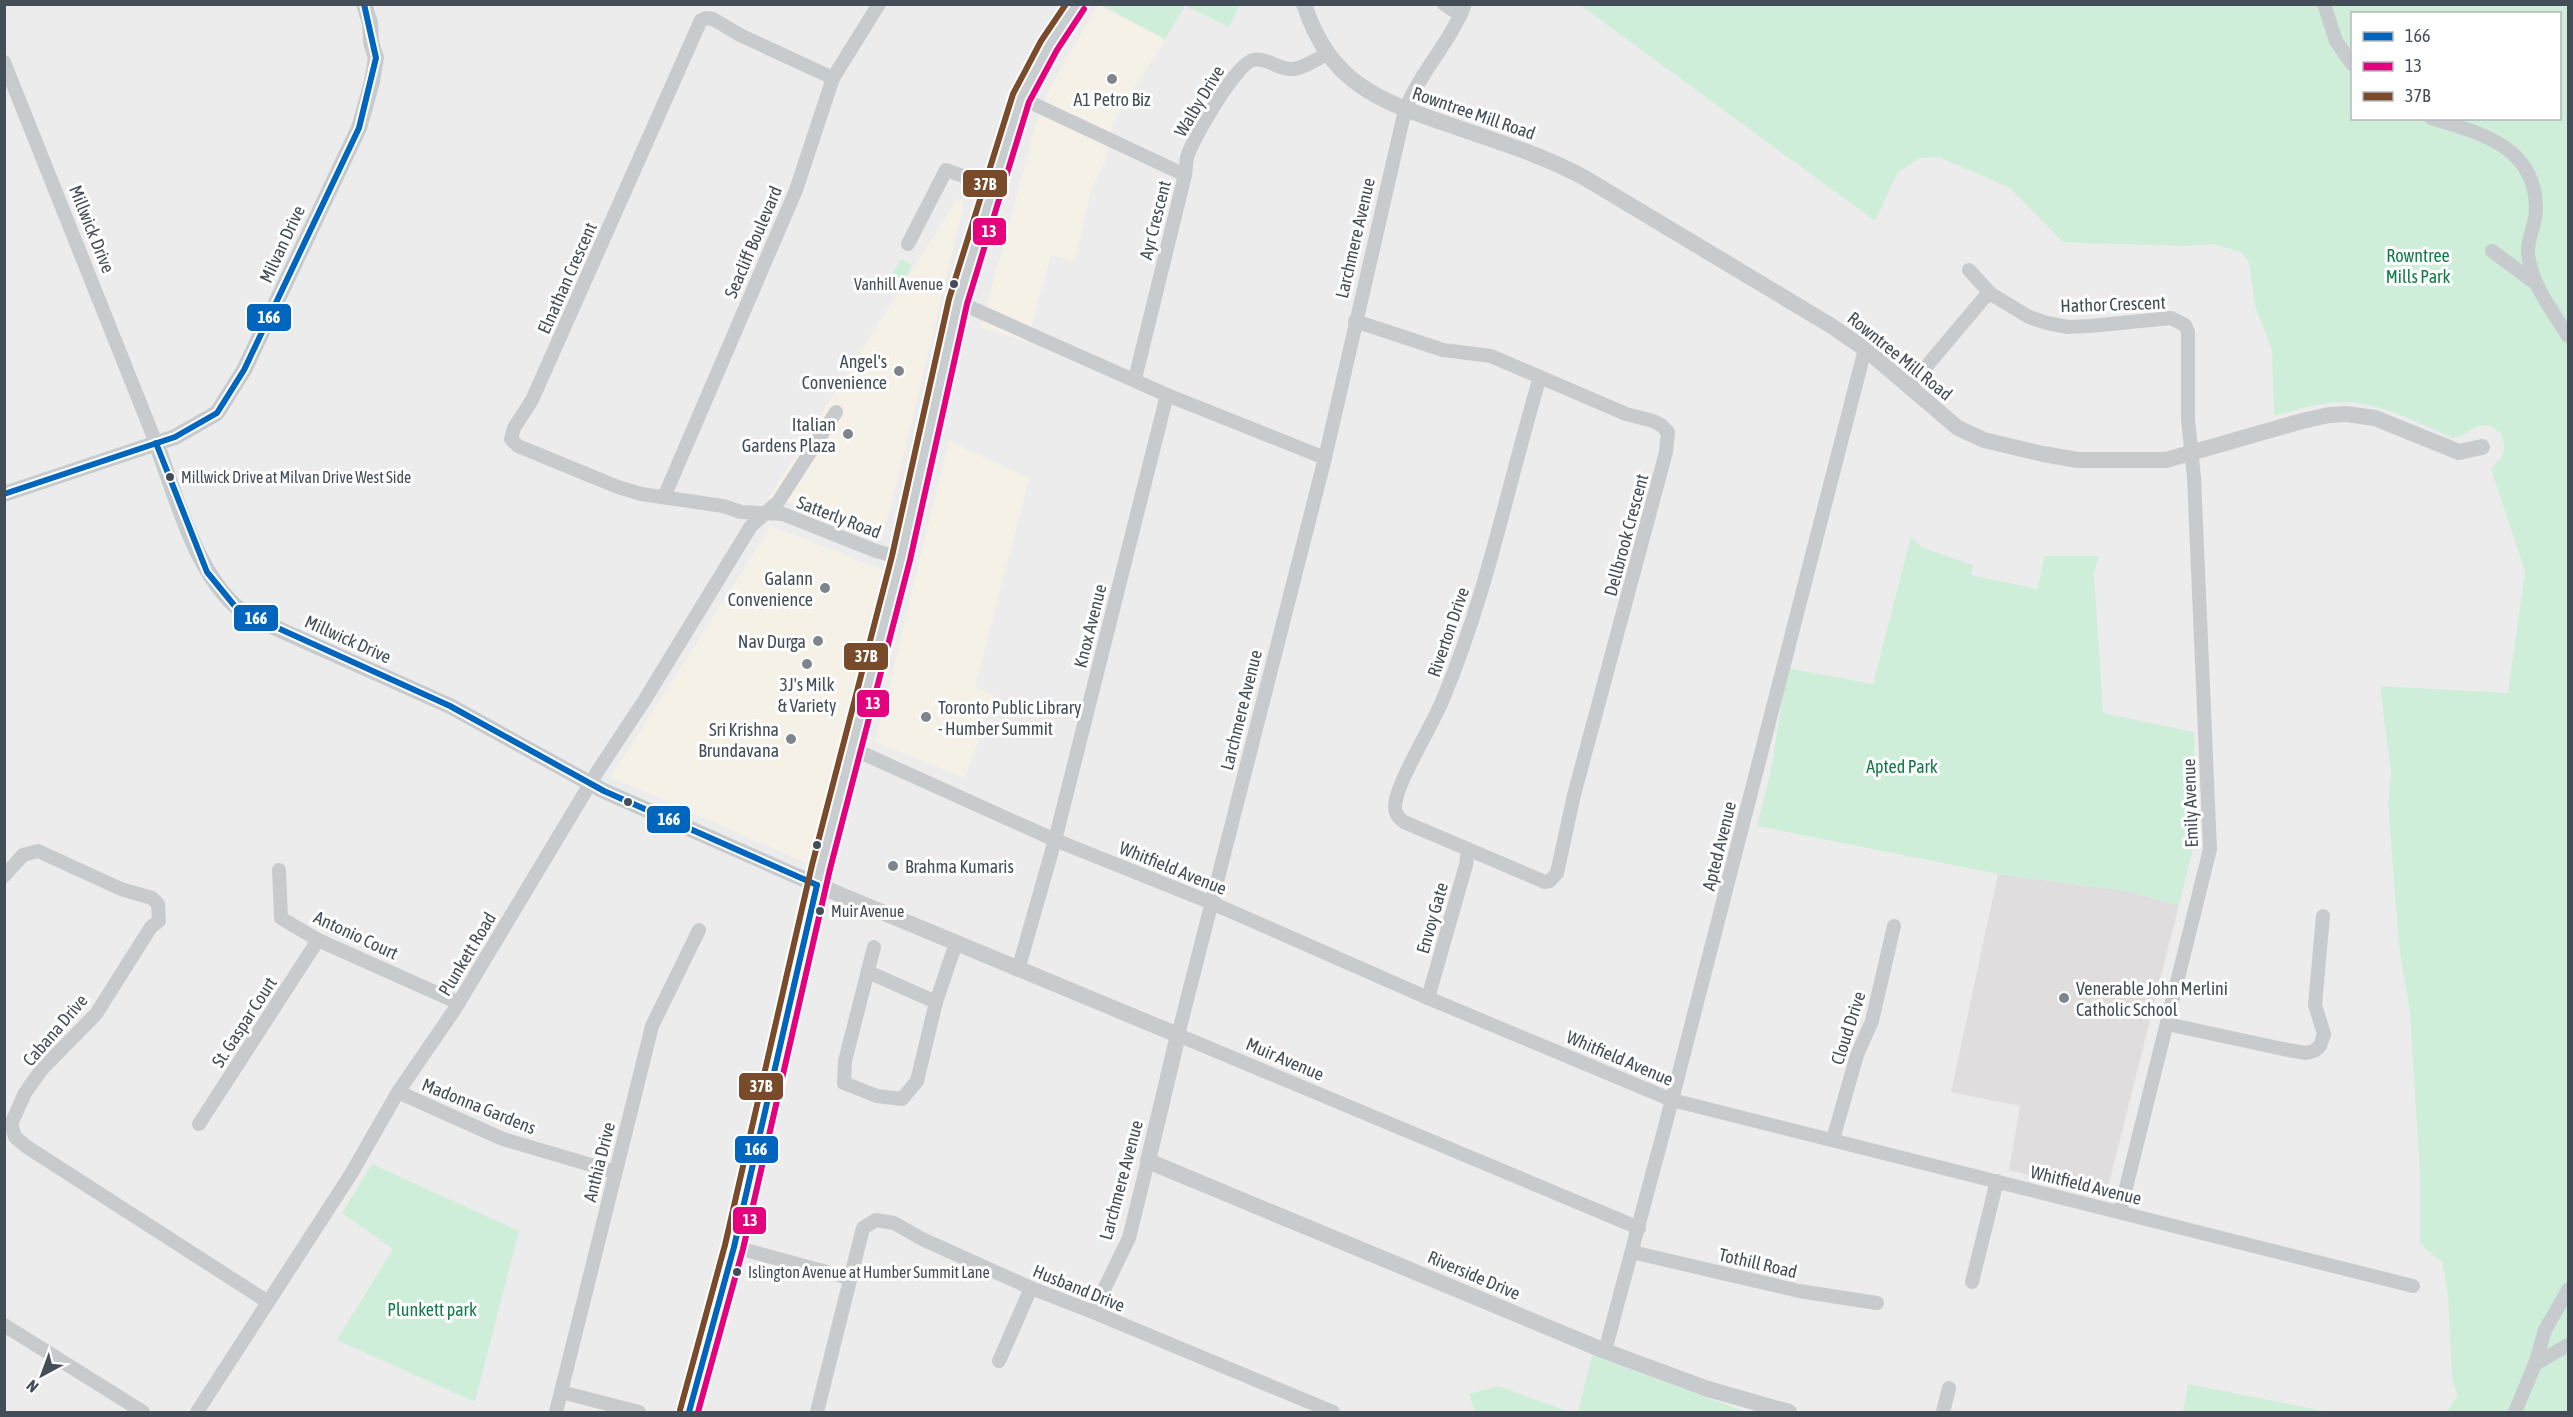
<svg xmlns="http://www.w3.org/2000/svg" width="2573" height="1417" viewBox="0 0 2573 1417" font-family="'Asap Condensed',sans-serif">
	<rect width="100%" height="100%" fill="#edecec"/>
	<g fill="#f5f1e6">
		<polygon points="1098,5 1165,39 1113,122 1105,162 1092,187 1074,262 1051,255 1027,342 981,327 1034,131 1048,91"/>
		<polygon points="957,199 964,204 895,491 881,540 803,505 768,499"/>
		<polygon points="949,441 1029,479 975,687 994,696 965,778 875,742"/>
		<polygon points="771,526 885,571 809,864 611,777"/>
	</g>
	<polygon fill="#dfddde" points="1998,874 2126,891 2179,905 2106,1195 2009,1170 2020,1106 1951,1092"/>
	<g fill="#ceeeda" fill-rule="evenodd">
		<polygon points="1101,5 1240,5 1229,27 1185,6 1165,39"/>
		<path d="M1580 5H2568V1412H2447L2458 1395 2452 1380 2448 1295 2442 1262 2420 1244V1173L2410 1013 2399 947 2388 803 2391 774 2380 686 2508 693 2525 572 2491 468C2503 459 2508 449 2501 434 2481 414 2472 434 2454 438 2423 426 2390 407 2357 403 2329 399 2301 409 2274 416L2272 350 2255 306 2249 262 2241 252 2213 244 2184 246 2063 242 2010 188 1939 157 1920 158 1898 172 1875 221ZM2352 14H2560V118H2352Z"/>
		<polygon points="901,259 912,265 897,292 886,286"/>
		<polygon points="1911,537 1923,548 1973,565 1971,575 2037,589 2045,556 2099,556 2094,574 2103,713 2194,732 2196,836 2179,905 2126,891 1998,874 1757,826 1771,770 1787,668 1873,684"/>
		<polygon points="372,1164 519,1231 475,1402 337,1340 393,1249 342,1213"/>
		<polygon points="1592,1355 1746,1412 1578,1412"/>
		<polygon points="2188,1384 2329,1412 2183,1412"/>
		<polygon points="1498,1386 1570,1412 1475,1412 1469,1394"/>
	</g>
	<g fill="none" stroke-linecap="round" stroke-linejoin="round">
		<g stroke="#c8cbcd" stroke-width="14">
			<polyline points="1444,4 1461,15"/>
			<path d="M1465 4C1450 43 1420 72 1405 110L1325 458 1178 1035 1639 1228"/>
			<polyline points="2324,4 2336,41 2352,64"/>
			<polyline points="4,62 156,443"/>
			<polyline points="833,78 740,35 713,19 706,18 701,20 532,400 514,428 511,439 518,446 618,487 641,494 723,506 741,512 783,514 876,551 901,558"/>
			<polyline points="1021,98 1185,175"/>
			<path d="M2431 118C2480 133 2536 146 2536 209 2536 225 2527 238 2528 254 2532 286 2552 310 2568 336"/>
			<polyline points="908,244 946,170 992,186"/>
			<polyline points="2492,251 2534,282"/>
			<polyline points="1969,270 1991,294 2029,317 2047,323 2068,327 2090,326 2171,318 2185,325 2188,332 2188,420 2194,477 2210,849 2120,1212"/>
			<polyline points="958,302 1167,395 1325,458"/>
			<path d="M1355 321 1443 350 1491 356 1626 414 1653 421 1661 425 1668 432 1666 452 1574 795 1557 873 1550 881 1545 882 1404 822C1398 818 1395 814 1395 807 1395 784 1433 725 1443 699 1487 595 1508 484 1540 377"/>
			<path d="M1135 379 1185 175C1186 169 1186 163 1187 157 1193 138 1236 64 1253 60 1265 57 1277 68 1289 69 1302 70 1316 59 1327 54"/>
			<polyline points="1909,387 1984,298 1991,294"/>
			<polyline points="664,497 796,190 833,78 879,4"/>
			<polyline points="853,749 1055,840 1212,903 1428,998 1672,1100 2413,1286"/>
			<polyline points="279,870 281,918 318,940 459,1003"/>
			<polyline points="4,876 23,855 38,851 121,889 152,898 158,904 159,921 151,927 96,1014 42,1069 25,1093 11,1124 15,1137 27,1147 268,1302"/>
			<polyline points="874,947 845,1061 844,1083 877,1096 902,1099 917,1081 936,1002 956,943"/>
			<polyline points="1018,970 1055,840 1167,395"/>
			<polyline points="868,972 936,1002"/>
			<polyline points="1428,998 1466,865 1468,849"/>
			<polyline points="2167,1024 2283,1049 2306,1053 2314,1051 2320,1046 2324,1034 2315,1005 2323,916"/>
			<polyline points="398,1092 503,1139 615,1172"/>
			<polyline points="199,1124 318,940"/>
			<polyline points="1833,1139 1857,1055 1872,1021 1894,926"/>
			<polyline points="734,1247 849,1278"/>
			<polyline points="1632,1252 1799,1291 1877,1303"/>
			<polyline points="1972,1282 1997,1181"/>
			<polyline points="1093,1312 1129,1238 1148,1161"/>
			<polyline points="4,1325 143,1412"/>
			<polyline points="1605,1351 1672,1100 1865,349"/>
			<polyline points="999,1361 1031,1288"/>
			<polyline points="2535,1364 2545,1330 2568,1290"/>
			<polyline points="561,1392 639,1412"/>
			<polyline points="197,1412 351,1174 398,1092 455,1009 599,769 644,701 751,526 778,502 836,412"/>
			<polyline points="556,1412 652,1026 699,930"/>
			<polyline points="817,1412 863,1228 876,1220 894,1223 922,1239 1031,1288 1093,1312 1333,1412"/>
			<polyline points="1943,1412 1949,1388"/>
			<polyline points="2515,1412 2535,1364 2568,1345"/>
		</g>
		<g stroke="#c8cbcd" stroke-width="16">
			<path d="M1304 4C1330 84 1379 101 1453 126 1498 142 1543 155 1585 178L1830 325 1865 349 1958 428 1984 440 2043 454 2078 460H2166L2302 421 2329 415 2346 414 2375 418 2459 452 2482 447"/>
			<path d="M156 443C177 497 197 582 247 615L450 706 604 791 817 885 1178 1035 1148 1161 1605 1351 1708 1389 1789 1412"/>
			<polyline points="4,494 175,437 217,413 244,370 359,128 372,82 376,58 371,42 370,23 364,4"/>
		</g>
		<polyline stroke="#c8cdd0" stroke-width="20" points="689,1412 734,1247 821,867 853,749 901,558 958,302 999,164 1021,98 1049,45 1077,4"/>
		<g stroke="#fff" stroke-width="10">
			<g id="bus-1">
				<polyline points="156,443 207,572 238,610 450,706 604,791 817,885"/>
				<polyline points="4,494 175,437 217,413 244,370 359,128 376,58 364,4"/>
				<polyline points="689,1412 734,1247 817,885"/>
			</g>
		</g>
		<g stroke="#fff" stroke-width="10">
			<polyline id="bus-2" points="698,1412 743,1249 830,869 910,560 967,304 1029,102 1057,50 1084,9"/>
		</g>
		<g stroke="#fff" stroke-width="10">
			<polyline id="bus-3" points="680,1410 725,1245 812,865 892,556 949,299 1013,94 1041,41 1066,4"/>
		</g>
		<use href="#bus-1" stroke="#0065bd" stroke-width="6"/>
		<use href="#bus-2" stroke="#e5007d" stroke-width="6"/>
		<use href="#bus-3" stroke="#7a4b2a" stroke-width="6"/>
	</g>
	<g fill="#7e858c" stroke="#fff" stroke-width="2">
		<circle cx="1112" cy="79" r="6"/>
		<circle cx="899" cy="371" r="6"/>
		<circle cx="848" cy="434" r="6"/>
		<circle cx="825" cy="588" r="6"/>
		<circle cx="818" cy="641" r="6"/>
		<circle cx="807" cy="664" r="6"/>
		<circle cx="926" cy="717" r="6"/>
		<circle cx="791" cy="739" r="6"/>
		<circle cx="893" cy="866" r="6"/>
		<circle cx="2064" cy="998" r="6"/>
	</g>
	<g fill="#434e59" stroke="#fff" stroke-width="2">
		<circle cx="954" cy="284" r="5"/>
		<circle cx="170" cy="477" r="5"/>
		<circle cx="628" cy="802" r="5"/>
		<circle cx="817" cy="845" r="5"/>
		<circle cx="820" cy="911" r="5"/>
		<circle cx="737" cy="1272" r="5"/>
	</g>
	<g text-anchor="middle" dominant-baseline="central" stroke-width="6" stroke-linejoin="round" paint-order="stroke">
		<g font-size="16" fill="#434e59" stroke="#fff" text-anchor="start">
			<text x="943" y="284" text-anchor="end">Vanhill Avenue</text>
			<text x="181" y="477">Millwick Drive at Milvan Drive West Side</text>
			<text x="831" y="911">Muir Avenue</text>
			<text x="748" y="1272">Islington Avenue at Humber Summit Lane</text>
		</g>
		<g font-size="18" fill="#434e59" stroke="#fff" text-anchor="end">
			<text x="1112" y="99" text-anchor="middle">A1 Petro Biz</text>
			<text x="887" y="361">Angel's<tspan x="887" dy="21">Convenience</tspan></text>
			<text x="836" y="424">Italian<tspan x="836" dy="21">Gardens Plaza</tspan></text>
			<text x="813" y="578">Galann<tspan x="813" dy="21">Convenience</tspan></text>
			<text x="806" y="641">Nav Durga</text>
			<text x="807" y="684" text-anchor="middle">3J's Milk<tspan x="807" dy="21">&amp; Variety</tspan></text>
			<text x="938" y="707" text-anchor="start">Toronto Public Library<tspan x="938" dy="21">- Humber Summit</tspan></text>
			<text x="779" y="729">Sri Krishna<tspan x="779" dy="21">Brundavana</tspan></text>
			<text x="905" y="866" text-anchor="start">Brahma Kumaris</text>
			<text x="2076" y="988" text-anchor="start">Venerable John Merlini<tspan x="2076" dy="21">Catholic School</tspan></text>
		</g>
		<g font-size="18" fill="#434e59" stroke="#fff">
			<text transform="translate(1199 101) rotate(-59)">Walby Drive</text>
			<text transform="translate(1474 113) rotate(19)">Rowntree Mill Road</text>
			<text transform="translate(1155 220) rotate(-76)">Ayr Crescent</text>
			<text transform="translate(92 229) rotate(68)">Millwick Drive</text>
			<text transform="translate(1355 238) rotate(-77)">Larchmere Avenue</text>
			<text transform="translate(753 242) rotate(-67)">Seacliff Boulevard</text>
			<text transform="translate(282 244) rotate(-65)">Milvan Drive</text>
			<text transform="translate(567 278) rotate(-66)">Elnathan Crescent</text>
			<text transform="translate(2113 304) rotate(-2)">Hathor Crescent</text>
			<text transform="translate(1900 356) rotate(39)">Rowntree Mill Road</text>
			<text transform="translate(839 517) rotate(21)">Satterly Road</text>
			<text transform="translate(1626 535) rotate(-75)">Dellbrook Crescent</text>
			<text transform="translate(1090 626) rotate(-76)">Knox Avenue</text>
			<text transform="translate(1448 632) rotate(-71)">Riverton Drive</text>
			<text transform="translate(348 639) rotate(24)">Millwick Drive</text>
			<text transform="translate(1241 710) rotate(-76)">Larchmere Avenue</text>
			<text transform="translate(2190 803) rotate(-92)">Emily Avenue</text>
			<text transform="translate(1719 846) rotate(-76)">Apted Avenue</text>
			<text transform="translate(1173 868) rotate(22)">Whitfield Avenue</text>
			<text transform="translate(1432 918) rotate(-74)">Envoy Gate</text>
			<text transform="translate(356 935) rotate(25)">Antonio Court</text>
			<text transform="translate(467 954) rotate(-59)">Plunkett Road</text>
			<text transform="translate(244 1022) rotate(-57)">St. Gaspar Court</text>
			<text transform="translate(1848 1028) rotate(-72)">Cloud Drive</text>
			<text transform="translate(55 1030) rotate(-49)">Cabana Drive</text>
			<text transform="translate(1620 1058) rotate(23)">Whitfield Avenue</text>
			<text transform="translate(1285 1059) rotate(23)">Muir Avenue</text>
			<text transform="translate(479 1106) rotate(22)">Madonna Gardens</text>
			<text transform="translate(599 1162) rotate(-76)">Anthia Drive</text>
			<text transform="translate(1121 1180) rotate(-75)">Larchmere Avenue</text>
			<text transform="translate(2086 1185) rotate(14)">Whitfield Avenue</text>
			<text transform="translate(1758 1263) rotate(13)">Tothill Road</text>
			<text transform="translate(1474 1275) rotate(23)">Riverside Drive</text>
			<text transform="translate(1079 1288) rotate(22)">Husband Drive</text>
		</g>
		<g font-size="18" fill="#127c48" stroke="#fff">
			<text x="2418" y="255">Rowntree<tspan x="2418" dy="21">Mills Park</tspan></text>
			<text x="1902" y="766">Apted Park</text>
			<text x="432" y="1309">Plunkett park</text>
		</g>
	</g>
	<g stroke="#fff" stroke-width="2">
		<rect x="962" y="169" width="46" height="29" rx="6" fill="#7a4b2a"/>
		<rect x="972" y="217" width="35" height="29" rx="6" fill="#e5007d"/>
		<rect x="246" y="303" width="46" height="29" rx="6" fill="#0065bd"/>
		<rect x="233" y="604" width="46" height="28" rx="6" fill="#0065bd"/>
		<rect x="843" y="642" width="46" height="29" rx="6" fill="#7a4b2a"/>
		<rect x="856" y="689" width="34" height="29" rx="6" fill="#e5007d"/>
		<rect x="646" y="805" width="45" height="29" rx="6" fill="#0065bd"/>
		<rect x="738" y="1072" width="46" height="29" rx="6" fill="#7a4b2a"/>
		<rect x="734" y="1135" width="45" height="29" rx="6" fill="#0065bd"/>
		<rect x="732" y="1206" width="35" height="29" rx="6" fill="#e5007d"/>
	</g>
	<g font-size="16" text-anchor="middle" font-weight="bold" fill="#fff">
		<text x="985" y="190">37B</text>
		<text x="989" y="237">13</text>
		<text x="269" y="323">166</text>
		<text x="256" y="624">166</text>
		<text x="866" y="662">37B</text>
		<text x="873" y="709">13</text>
		<text x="669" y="825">166</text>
		<text x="761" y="1092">37B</text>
		<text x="756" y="1155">166</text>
		<text x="750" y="1226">13</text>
	</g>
	<rect width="2573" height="1417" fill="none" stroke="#434e59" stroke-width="12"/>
	<rect x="2351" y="12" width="210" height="108" fill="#ffffff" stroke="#b4b8bd" stroke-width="1.5"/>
	<rect x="2363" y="32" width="30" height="9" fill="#0065bd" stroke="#b4b8bd" stroke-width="1.5"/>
	<text x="2405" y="42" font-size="18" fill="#434e59">166</text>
	<rect x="2363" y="62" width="30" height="9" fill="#e5007d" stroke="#b4b8bd" stroke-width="1.5"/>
	<text x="2405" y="72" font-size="18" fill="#434e59">13</text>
	<rect x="2363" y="92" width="30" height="9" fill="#7a4b2a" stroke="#b4b8bd" stroke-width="1.5"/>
	<text x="2405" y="102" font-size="18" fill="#434e59">37B</text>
	<g transform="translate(42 1375) rotate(221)" stroke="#ffffff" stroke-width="4.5" paint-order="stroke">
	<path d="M0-4.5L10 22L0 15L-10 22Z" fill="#434e59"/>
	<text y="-9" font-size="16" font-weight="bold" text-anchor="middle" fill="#434e59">N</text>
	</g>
</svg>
